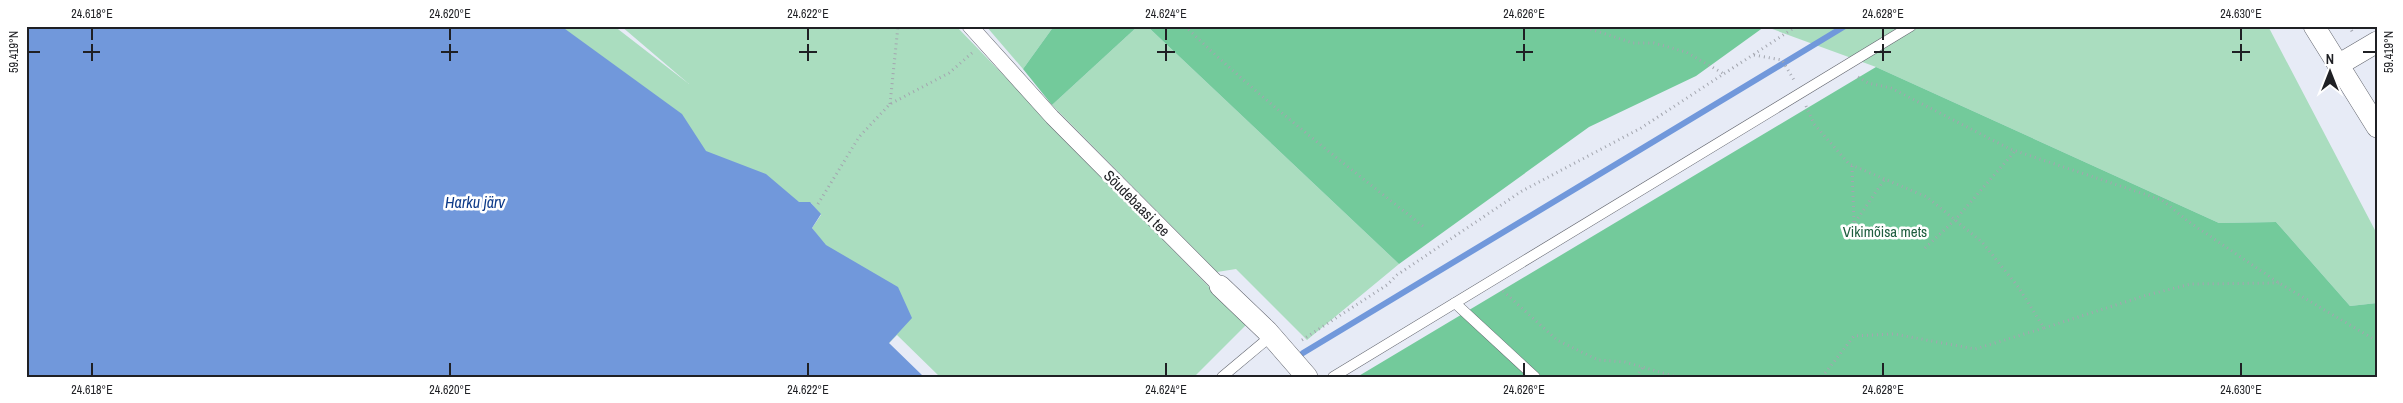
<svg xmlns="http://www.w3.org/2000/svg" width="2403" height="403" viewBox="0 0 2403 403" font-family="'Archivo Narrow',sans-serif">
	<rect width="100%" height="100%" fill="#e7ebf6"/>
	<g fill="#aaddbf">
		<polygon points="482,26 614,26 689,84 621,26 956,26 1246,325 1194,377 940,377 897,335 889,343 812,228 821,215 811,203 715,252"/>
		<polygon points="986,26 1054,26 1023,69"/>
		<polygon points="1138,26 1147,26 1399,264 1307,340 1236,269 1217,272 1052,105"/>
		<polygon points="1764,26 2268,26 2377,234 2377,303 2350,306 2276,222 2219,223 1876,67"/>
	</g>
	<g fill="#73ca9b">
		<polygon points="1054,26 1138,26 1052,105 1023,69"/>
		<polygon points="1147,26 1764,26 1764,27 1696,76 1589,127 1399,264"/>
		<polygon points="1876,67 2219,223 2276,222 2350,306 2377,303 2377,377 1357,377"/>
	</g>
	<polygon fill="#7198db" points="26,26 561,26 682,114 706,151 766,174 799,202 810,202 821,214 812,228 826,245 898,287 912,318 889,343 924,377 26,377"/>
	<g fill="none" stroke-linecap="round" stroke-linejoin="round">
		<polyline stroke="#7198db" stroke-width="6" points="1303,353 1845,26"/>
		<g stroke="#646770" stroke-width="11">
			<g id="service">
				<polyline points="1455,303 1535,377"/>
				<polyline points="1222,377 1271,336"/>
				<polyline points="1333,377 1911,26"/>
			</g>
		</g>
		<g stroke="#646770" stroke-width="16">
			<polyline id="pedestrian" points="970,26 1052,117 1220,286"/>
		</g>
		<g stroke="#646770" stroke-width="22">
			<g id="minor">
				<polyline points="2314,26 2377,127"/>
				<polyline points="2338,65 2377,42"/>
				<polyline points="1220,286 1267,331 1307,377"/>
			</g>
		</g>
		<g stroke="#a3a6af" stroke-width="3" stroke-dasharray="1 4" stroke-linecap="butt">
			<path d="M1185 26C1260 99 1342 162 1424 227"/>
			<polyline points="1581,26 1633,43 1654,43 1686,52 1724,74"/>
			<polyline points="2349,26 2353,33"/>
			<polyline points="1754,55 1782,60 1794,80"/>
			<polyline points="1858,77 1868,83 1891,88 2010,149 2162,200 2189,222 2279,283 2377,341"/>
			<polyline points="890,104 898,26"/>
			<polyline points="1806,106 1814,124 1849,164 1927,197 1982,242 2019,288 2044,328 2147,295 2191,284 2279,283"/>
			<polyline points="1852,166 1854,224 1884,180"/>
			<polyline points="818,204 859,137 890,104 949,73 972,53"/>
			<polyline points="1925,248 1955,220 2015,151"/>
			<polyline points="1503,291 1557,340 1598,360 1625,362 1677,377"/>
			<polyline points="1302,340 1387,285 1397,275 1522,191 1641,128 1797,26"/>
			<polyline points="1636,377 1643,367"/>
			<polyline points="1822,377 1854,336 1894,334 1975,349 2044,328"/>
		</g>
		<use href="#service" stroke="#fff" stroke-width="10"/>
		<use href="#pedestrian" stroke="#fff" stroke-width="15"/>
		<use href="#minor" stroke="#fff" stroke-width="21"/>
	</g>
	<path fill="none" stroke="#1f2024" stroke-width="2" d="M92 28V40M450 28V40M808 28V40M1166 28V40M1524 28V40M1883 28V40M2241 28V40M92 44V61M450 44V61M808 44V61M1166 44V61M1524 44V61M1883 44V61M2241 44V61M28 52H40M83 52H100M441 52H458M799 52H817M1157 52H1175M1516 52H1533M1874 52H1891M2232 52H2250M2363 52H2376M92 363V376M450 363V376M808 363V376M1166 363V376M1524 363V376M1883 363V376M2241 363V376"/>
	<g text-anchor="middle" dominant-baseline="central" stroke-width="5" stroke-linejoin="round" paint-order="stroke">
		<g font-size="15" fill="#1f2024" stroke="#fff">
			<text transform="translate(1137 203) rotate(45)">Sõudebaasi tee</text>
		</g>
		<g font-size="15" fill="#1e5e3f" stroke="#fff">
			<text x="1885" y="231">Vikimõisa mets</text>
		</g>
		<g font-size="16" font-style="italic" fill="#0e3b89" stroke="#fff">
			<text x="475" y="202">Harku järv</text>
		</g>
	</g>
	<rect width="2403" height="403" fill="none" stroke="#ffffff" stroke-width="55"/>
	<g transform="translate(2330 72)" stroke="#ffffff" stroke-width="4" paint-order="stroke">
	<path d="M0-4L9 19L0 12L-9 19Z" fill="#1f2024"/>
	<text y="-8" font-size="14" font-weight="bold" text-anchor="middle" fill="#1f2024">N</text>
	</g>
	<rect x="28" y="28" width="2348" height="348" fill="none" stroke="#1f2024" stroke-width="2"/>
	<g font-size="12" text-anchor="middle" fill="#1f2024">
		<text x="92" y="18">24.618°E</text>
		<text x="450" y="18">24.620°E</text>
		<text x="808" y="18">24.622°E</text>
		<text x="1166" y="18">24.624°E</text>
		<text x="1524" y="18">24.626°E</text>
		<text x="1883" y="18">24.628°E</text>
		<text x="2241" y="18">24.630°E</text>
		<text transform="translate(14 52) rotate(-90)" y="4">59.419°N</text>
		<text transform="translate(2389 52) rotate(-90)" y="4">59.419°N</text>
		<text x="92" y="394">24.618°E</text>
		<text x="450" y="394">24.620°E</text>
		<text x="808" y="394">24.622°E</text>
		<text x="1166" y="394">24.624°E</text>
		<text x="1524" y="394">24.626°E</text>
		<text x="1883" y="394">24.628°E</text>
		<text x="2241" y="394">24.630°E</text>
	</g>
</svg>
